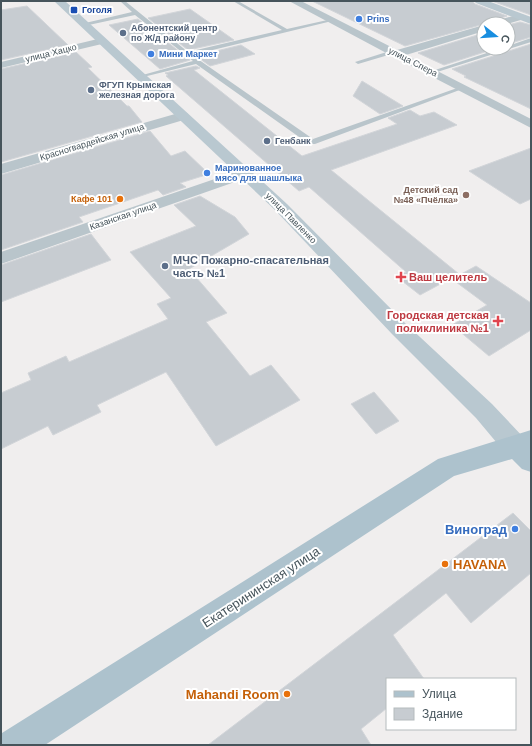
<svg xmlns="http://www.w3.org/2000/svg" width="532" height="746" viewBox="0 0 532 746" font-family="Arial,sans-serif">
	<rect width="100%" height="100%" fill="#f0eeee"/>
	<g fill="#c7ccd1" stroke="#d2d5d9">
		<polygon points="312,1 472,1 475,4 507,16 492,21 490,24 484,24 405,46"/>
		<polygon points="492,1 531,1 531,15"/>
		<polygon points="27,6 68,45 1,60 1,10"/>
		<polygon points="190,9 234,40 188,50 148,18"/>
		<polygon points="138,19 190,60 160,69 109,25"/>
		<polygon points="520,22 531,25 531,37 508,44 508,25"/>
		<polygon points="484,33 484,48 497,48 444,65 418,53"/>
		<polygon points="531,44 531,109 464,77 466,76 452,69"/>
		<polygon points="241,45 255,54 210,66 196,56"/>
		<polygon points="76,52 92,67 88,68 127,106 129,106 142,122 1,162 1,69"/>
		<polygon points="196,66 200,68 194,70 302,156 397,124 388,118 410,110 420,116 434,112 457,125 331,170 459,274 420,295 397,277 406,272 309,187 299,191 166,76 168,75 165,73"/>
		<polygon points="362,81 403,106 380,114 353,96"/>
		<polygon points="150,131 171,156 185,151 209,174 180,183 186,187 163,195 158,190 79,217 83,222 1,250 1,175"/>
		<polygon points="531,148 531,199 520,204 469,171"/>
		<polygon points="200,196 235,217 249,234 189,269 227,313 206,322 250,376 271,365 300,400 216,446 166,372 97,405 101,412 53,435 48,426 1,449 1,393 31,380 28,373 66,356 69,362 168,319 157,304 171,298 130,252 196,226 174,205"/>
		<polygon points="91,234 111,260 1,302 1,265"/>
		<polygon points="476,266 531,303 531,330 489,356 452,325 487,305 452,279"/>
		<polygon points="374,392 399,421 376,434 351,404"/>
		<polygon points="513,513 531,531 531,573 471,623 446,593 393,635 424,679 387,679 387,708 361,729 371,745 208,745"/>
	</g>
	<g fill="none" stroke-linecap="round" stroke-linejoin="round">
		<g fill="#b9c5cb" fill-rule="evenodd">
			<polygon points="120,1 125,1 188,52 282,30 233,1 238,1 287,29 332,19 332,21 192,55 313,139 460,87 465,88 315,144 309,144 196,64 139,78 139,76 193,61 135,15 84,26 81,24 132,12"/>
			<polygon points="531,38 531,42 434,73 429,72 502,48 508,48 508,46"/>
			<polygon points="393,50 396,52 395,53 358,64 355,62"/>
		</g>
		<g fill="#b9c5cb" fill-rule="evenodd">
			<polygon points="289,1 301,1 397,50 484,25 484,31 406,55 531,119 531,128 392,56"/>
			<polygon points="520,14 524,15 525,17 524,19 507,24 491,24 492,22"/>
			<polygon points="102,38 107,41 106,43 1,68 1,62"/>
			<polygon points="182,112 187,113 189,116 187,119 1,174 1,164"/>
			<polygon points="244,169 249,171 252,174 249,177 1,264 1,252"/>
		</g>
		<g fill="#b9c8d0" fill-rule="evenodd">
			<polygon points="54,1 65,1 287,204 406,324 492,404 525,439 528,447 525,455 516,458 507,455 476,418 392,334 275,210"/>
			<polygon points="474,1 488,1 531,17 531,24 476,3"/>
		</g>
		<polygon fill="#adc2cd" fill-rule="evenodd" points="531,430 531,472 522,469 512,459 454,476 45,745 1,745 2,733 438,459"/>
	</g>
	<rect fill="#1a4fb4" stroke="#fff" stroke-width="1.5" x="70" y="6" width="8" height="8" rx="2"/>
	<g fill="#3f7fe0" stroke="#fff" stroke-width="1.5">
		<circle cx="359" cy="19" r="4"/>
		<circle cx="151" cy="54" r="4"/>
		<circle cx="207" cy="173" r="4"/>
		<circle cx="515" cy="529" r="4"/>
	</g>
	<g fill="#5c6f8a" stroke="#fff" stroke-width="1.5">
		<circle cx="123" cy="33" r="4"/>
		<circle cx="91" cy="90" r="4"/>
		<circle cx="267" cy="141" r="4"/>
		<circle cx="165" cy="266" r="4"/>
	</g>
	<circle fill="#8d6e63" stroke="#fff" stroke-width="1.5" cx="466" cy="195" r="4"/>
	<g fill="#e8710a" stroke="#fff" stroke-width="1.5">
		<circle cx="120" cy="199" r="4"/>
		<circle cx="445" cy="564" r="4"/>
		<circle cx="287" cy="694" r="4"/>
	</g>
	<g fill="#e0444e" stroke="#fff" stroke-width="1.5">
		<path d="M399 271h4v4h4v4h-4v4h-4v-4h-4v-4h4z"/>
		<path d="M496 315h4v4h4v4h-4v4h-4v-4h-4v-4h4z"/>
	</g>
	<g text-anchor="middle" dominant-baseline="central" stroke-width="4" stroke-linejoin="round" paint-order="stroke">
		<g font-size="9" font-weight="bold" fill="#164399" stroke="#fff" text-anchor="start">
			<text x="82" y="10">Гоголя</text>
		</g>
		<g font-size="9" font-weight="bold" fill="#366cbe" stroke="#fff" text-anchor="start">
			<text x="367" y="19">Prins</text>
			<text x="159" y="54">Мини Маркет</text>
			<text x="215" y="168">Маринованное<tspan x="215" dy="10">мясо для шашлыка</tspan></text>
		</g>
		<g font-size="9" font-weight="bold" fill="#4e5e75" stroke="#fff" text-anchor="start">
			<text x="131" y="28">Абонентский центр<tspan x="131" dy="10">по Ж/д району</tspan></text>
			<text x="99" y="85">ФГУП Крымская<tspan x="99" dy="10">железная дорога</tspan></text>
			<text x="275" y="141">Генбанк</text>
		</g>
		<g font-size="9" fill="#46545b" stroke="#fff">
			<text transform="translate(51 53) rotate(-14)">улица Хацко</text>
			<text transform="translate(413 62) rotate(27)">улица Спера</text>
			<text transform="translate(92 142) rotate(-17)">Красногвардейская улица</text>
			<text transform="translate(123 216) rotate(-19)">Казанская улица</text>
			<text transform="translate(291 218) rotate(45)">улица Павленко</text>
		</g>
		<g font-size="9" font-weight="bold" fill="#785e54" stroke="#fff" text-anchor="end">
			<text x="458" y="190">Детский сад<tspan x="458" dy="10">№48 «Пчёлка»</tspan></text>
		</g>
		<g font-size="9" font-weight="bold" fill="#c56008" stroke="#fff" text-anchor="end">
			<text x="112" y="199">Кафе 101</text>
		</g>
		<g font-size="11" font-weight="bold" fill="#4e5e75" stroke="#fff" text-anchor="start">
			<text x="173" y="260">МЧС Пожарно-спасательная<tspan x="173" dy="13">часть №1</tspan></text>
		</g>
		<g font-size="11" font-weight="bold" fill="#be3a42" stroke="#fff" text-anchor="start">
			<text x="409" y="277">Ваш целитель</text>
			<text x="489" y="315" text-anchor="end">Городская детская<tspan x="489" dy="13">поликлиника №1</tspan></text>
		</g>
		<g font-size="13" font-weight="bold" fill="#366cbe" stroke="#fff" text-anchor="end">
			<text x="507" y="529">Виноград</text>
		</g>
		<g font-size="13" font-weight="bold" fill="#c56008" stroke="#fff" text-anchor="start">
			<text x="453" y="564">HAVANA</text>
			<text x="279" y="694" text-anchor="end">Mahandi Room</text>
		</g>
		<g font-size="13" fill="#46545b" stroke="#fff">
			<text transform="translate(261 587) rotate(-33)">Екатерининская улица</text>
		</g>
	</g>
	<rect width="532" height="746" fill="none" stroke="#46545b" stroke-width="4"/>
	<rect x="386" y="678" width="130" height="52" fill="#ffffff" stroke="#b5bbbd"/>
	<rect x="394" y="691" width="20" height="6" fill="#adc2cd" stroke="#b5bbbd"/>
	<text x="422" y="698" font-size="12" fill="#46545b">Улица</text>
	<rect x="394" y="708" width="20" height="12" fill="#c7ccd1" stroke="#b5bbbd"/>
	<text x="422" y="718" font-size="12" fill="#46545b">Здание</text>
	<g transform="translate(496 36) rotate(107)"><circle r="19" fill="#ffffff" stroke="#b5bbbd"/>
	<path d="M0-3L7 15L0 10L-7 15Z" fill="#188ee0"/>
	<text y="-6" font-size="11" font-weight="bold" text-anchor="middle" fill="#46545b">С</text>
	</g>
</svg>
